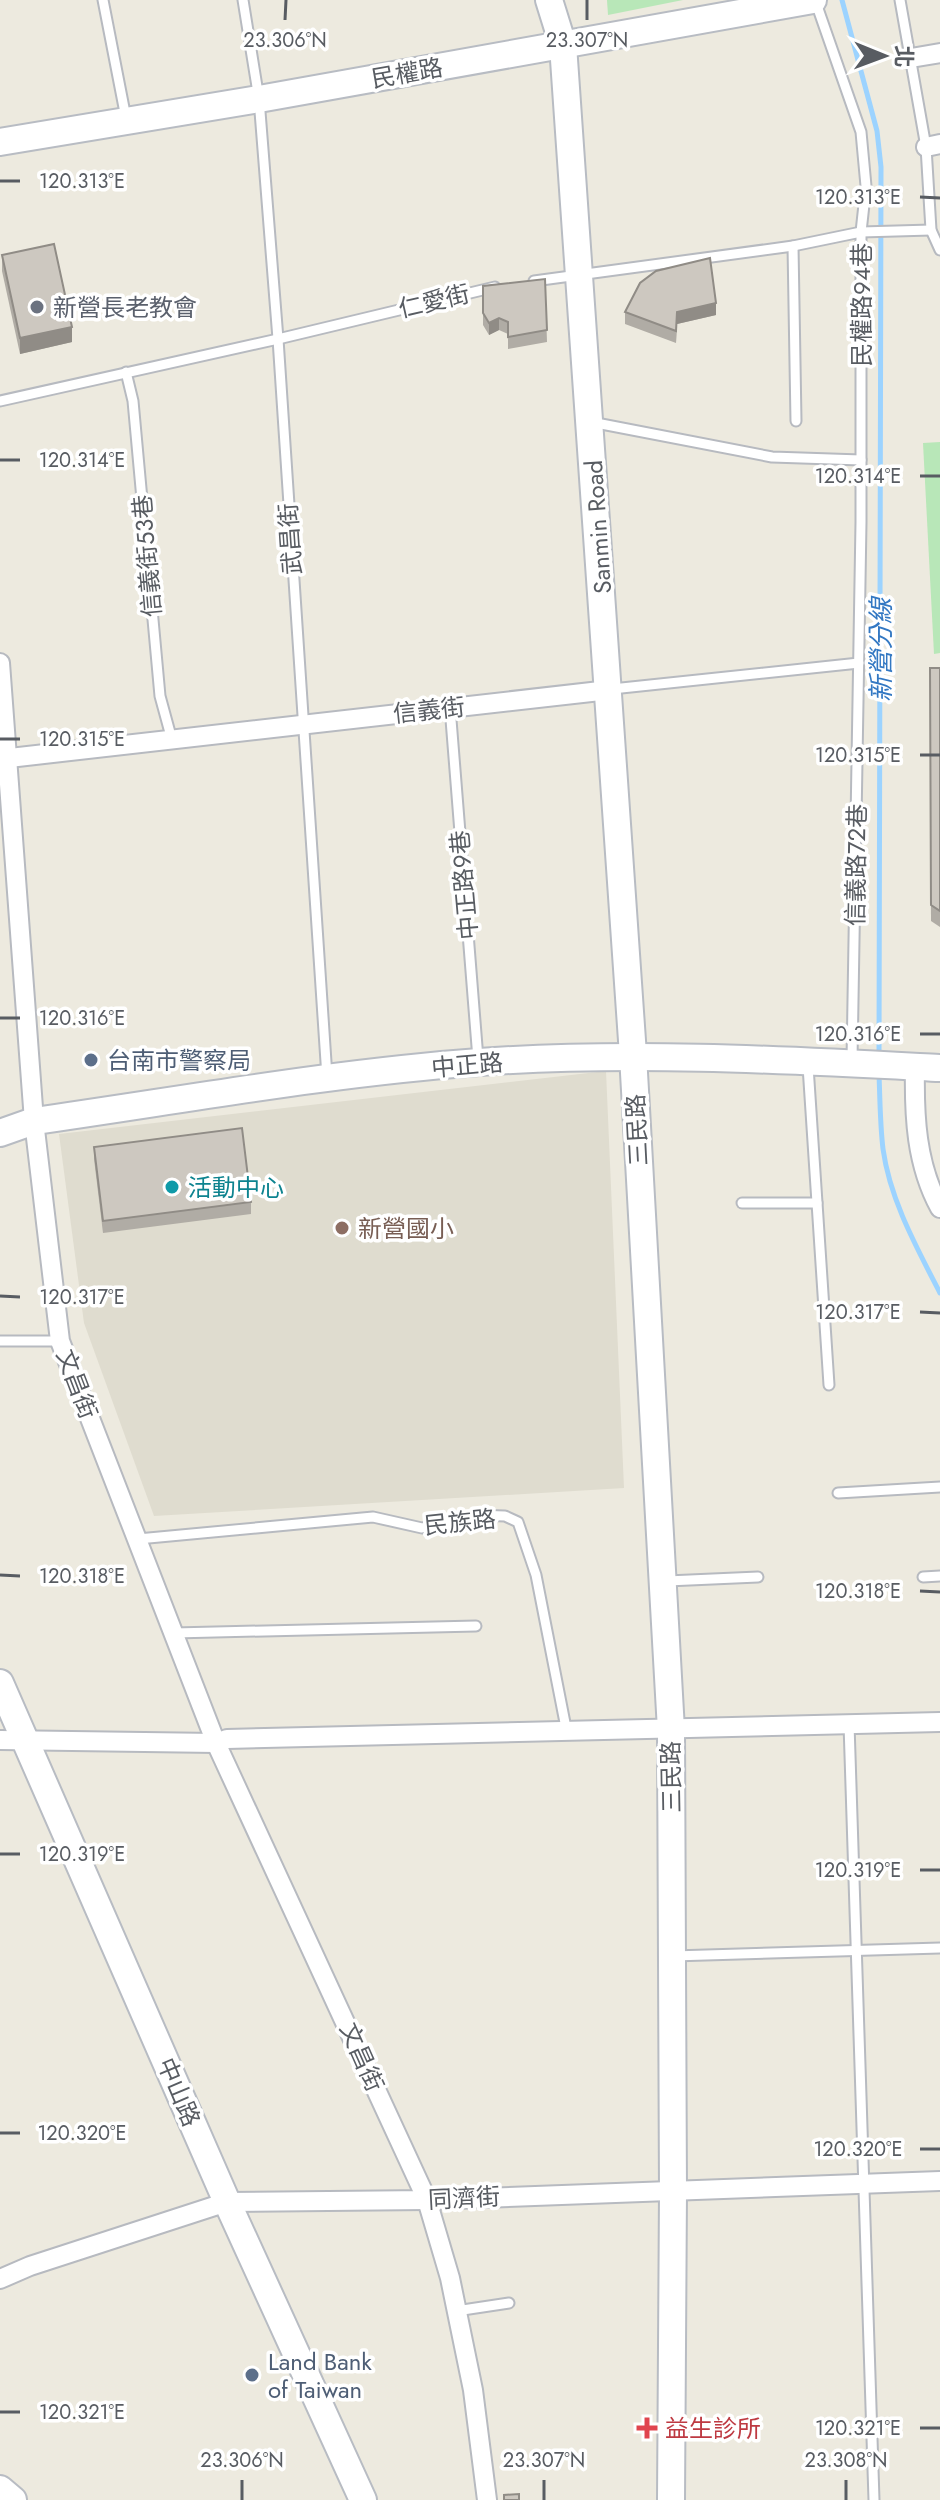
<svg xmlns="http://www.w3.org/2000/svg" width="940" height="2500" viewBox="0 0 940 2500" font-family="Jost,'Noto Sans TC',sans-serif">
	<rect width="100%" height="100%" fill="#edeadf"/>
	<polygon fill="#dfdccf" points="606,1071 624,1488 154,1516 84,1323 59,1134"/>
	<g fill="#b8e7b8">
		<polygon points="607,0 683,0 608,15"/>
		<polygon points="940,442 940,653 934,654 923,443"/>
	</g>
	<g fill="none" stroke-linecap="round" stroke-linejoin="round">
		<g stroke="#9cd3ff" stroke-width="5">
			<polyline points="842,0 877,131 881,167 879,1056"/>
			<path d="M879 1074C880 1099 880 1124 883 1149 890 1200 917 1248 940 1293"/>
		</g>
		<g stroke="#b7bac0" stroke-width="13">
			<g id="lane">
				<polyline points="103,0 126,118"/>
				<polyline points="243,0 259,99 278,339 327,1077"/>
				<polyline points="815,0 861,132 866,186 861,232 861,522 852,1060"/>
				<polyline points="900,0 926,147 931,230 940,250"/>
				<polyline points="793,246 796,421"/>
				<polyline points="534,281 793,246 861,232 931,230"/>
				<polyline points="126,372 133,401 160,696 172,740"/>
				<polyline points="0,401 278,339 495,287"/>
				<polyline points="591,422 772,457 861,460"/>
				<polyline points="612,689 859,663"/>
				<polyline points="450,707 478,1059"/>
				<polyline points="808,1066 829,1385"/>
				<polyline points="742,1203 817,1203"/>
				<polyline points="0,1341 60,1341"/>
				<polyline points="838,1493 940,1487"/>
				<polyline points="138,1539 373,1517 422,1528 475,1515 505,1516 518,1522 536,1575 567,1733"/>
				<polyline points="923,1577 940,1576"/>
				<polyline points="667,1581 758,1577"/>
				<polyline points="174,1633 476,1626"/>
				<polyline points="849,1724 874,2500"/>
				<polyline points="673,1956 940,1948"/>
				<polyline points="456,2311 509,2303"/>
			</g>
		</g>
		<g stroke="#b7bac0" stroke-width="22">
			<g id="street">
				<polyline points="911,58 940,53"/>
				<polyline points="926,147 940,144"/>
				<polyline points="0,663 34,1121 60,1341 216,1743 427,2200 450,2278 473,2390 487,2500"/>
				<polyline points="0,759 609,690"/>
				<path d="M915 1067C914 1116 916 1164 940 1208"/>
				<polyline points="0,1740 216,1743 227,1739 940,1722"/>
				<polyline points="0,2279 30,2266 227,2202 427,2200 940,2181"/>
			</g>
		</g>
		<g stroke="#b8bcc3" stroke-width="30">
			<g id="secondary">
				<polyline points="549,0 563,45 633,1055 671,1730 673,2192 671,2500"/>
				<polyline points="0,142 259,99 813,0"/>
				<path d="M0 1133 34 1121C182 1100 330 1073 479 1062 633 1051 787 1060 940 1068"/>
				<polyline points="0,1683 227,2202 363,2500"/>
				<polyline points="0,2489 13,2500"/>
			</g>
		</g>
		<use href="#lane" stroke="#fff" stroke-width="9"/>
		<use href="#street" stroke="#fff" stroke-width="18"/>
		<use href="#secondary" stroke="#fff" stroke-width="26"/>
	</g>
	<g fill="#b0aca5">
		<polygon points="2,255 72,342 20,354 2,271"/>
		<polygon points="545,279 547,342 508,349 508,334 499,330 489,335 483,325 483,286"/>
		<polygon points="625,312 716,315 677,324 676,343 625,324"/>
		<polygon points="930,668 940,668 940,927 931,921"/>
		<polygon points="94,1147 251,1202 251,1214 103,1233 94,1159"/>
	</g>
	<g fill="#908c86">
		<polygon points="716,303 716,315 677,324 676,343 677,312"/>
		<polygon points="499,318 499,330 489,335 489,323"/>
		<polygon points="72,327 72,342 20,354 20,338"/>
	</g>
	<g fill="#cdc8c0" stroke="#908c86" stroke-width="2">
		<polygon points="54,244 72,327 20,338 2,255"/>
		<polygon points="710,258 716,303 677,312 676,331 625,312 640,283 656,271"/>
		<polygon points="545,279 547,330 508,337 508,322 499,318 489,323 483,313 483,286"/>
		<polygon points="930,668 940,668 940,911 931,905"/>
		<polygon points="242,1128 251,1202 103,1221 94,1147"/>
		<polygon points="519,2494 519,2500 504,2500 504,2495"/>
	</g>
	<path fill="none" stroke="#585c62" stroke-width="3" d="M285 20 286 0M587 20V0M0 181H20M920 197 940 198M0 460H20M920 476H940M0 739H20M920 755H940M0 1018H20M920 1034H940M0 1296 20 1297M920 1312 940 1313M0 1575 20 1576M920 1591 940 1592M0 1854H20M920 1870H940M0 2133H20M920 2149H940M0 2412H20M920 2428H940M242 2500V2480M544 2500V2480M846 2500V2480"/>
	<circle fill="#6b7280" stroke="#fff" stroke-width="3" cx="37" cy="307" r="8"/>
	<g fill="#5c6f8a" stroke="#fff" stroke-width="3">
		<circle cx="91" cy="1060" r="8"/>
		<circle cx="252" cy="2375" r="8"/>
	</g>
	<circle fill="#0f9aa8" stroke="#fff" stroke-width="3" cx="172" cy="1187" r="8"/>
	<circle fill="#8d6e63" stroke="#fff" stroke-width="3" cx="342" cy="1228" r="8"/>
	<path fill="#e0444e" stroke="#fff" stroke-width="3" d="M643 2416h8v8h8v8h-8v8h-8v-8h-8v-8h8z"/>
	<g text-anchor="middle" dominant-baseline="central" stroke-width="7" stroke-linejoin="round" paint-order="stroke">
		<g font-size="24" fill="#585c62" stroke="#fff">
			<text transform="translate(407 73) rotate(-10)">民權路</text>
			<text transform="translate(434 301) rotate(-13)">仁愛街</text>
			<text transform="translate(861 305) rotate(-90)">民權路94巷</text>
			<text transform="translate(598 527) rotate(-94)">Sanmin Road</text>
			<text transform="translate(290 539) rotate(-94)">武昌街</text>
			<text transform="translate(147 556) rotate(-95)">信義街53巷</text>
			<text transform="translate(429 710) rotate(-6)">信義街</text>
			<text transform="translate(856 865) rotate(-89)">信義路72巷</text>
			<text transform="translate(464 885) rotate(-95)">中正路9巷</text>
			<text transform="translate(467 1065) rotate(-5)">中正路</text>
			<text transform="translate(637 1130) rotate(-93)">三民路</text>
			<text transform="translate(77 1384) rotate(69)">文昌街</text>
			<text transform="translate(460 1522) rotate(-6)">民族路</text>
			<text transform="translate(671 1777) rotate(-91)">三民路</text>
			<text transform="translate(362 2057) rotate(66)">文昌街</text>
			<text transform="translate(179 2092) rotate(67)">中山路</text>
			<text transform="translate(464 2198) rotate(-3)">同濟街</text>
		</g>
		<g font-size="24" fill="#5b616d" stroke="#fff" text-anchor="start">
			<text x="53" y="307">新營長老教會</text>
		</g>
		<g font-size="24" fill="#4e5e75" stroke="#fff" text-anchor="start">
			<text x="107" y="1060">台南市警察局</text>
			<text x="268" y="2361">Land Bank<tspan x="268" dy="28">of Taiwan</tspan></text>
		</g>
		<g font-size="24" fill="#0d838f" stroke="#fff" text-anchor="start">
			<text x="188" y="1187">活動中心</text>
		</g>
		<g font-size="24" fill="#785e54" stroke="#fff" text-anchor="start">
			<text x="358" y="1228">新營國小</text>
		</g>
		<g font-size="24" fill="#be3a42" stroke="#fff" text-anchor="start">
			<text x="665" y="2428">益生診所</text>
		</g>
		<g font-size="26" font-style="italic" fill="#3378c3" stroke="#fff">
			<text transform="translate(881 650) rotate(-90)">新營分線</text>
		</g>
	</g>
	<g font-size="20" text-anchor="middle" fill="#585c62" stroke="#fff" stroke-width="7" stroke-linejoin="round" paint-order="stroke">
		<text x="285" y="47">23.306°N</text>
		<text x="587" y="47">23.307°N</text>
		<text x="82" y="188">120.313°E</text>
		<text x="858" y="204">120.313°E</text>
		<text x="82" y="467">120.314°E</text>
		<text x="858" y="483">120.314°E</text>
		<text x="82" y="746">120.315°E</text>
		<text x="858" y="762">120.315°E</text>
		<text x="82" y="1025">120.316°E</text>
		<text x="858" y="1041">120.316°E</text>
		<text x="82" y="1304">120.317°E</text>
		<text x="858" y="1319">120.317°E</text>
		<text x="82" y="1583">120.318°E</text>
		<text x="858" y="1598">120.318°E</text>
		<text x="82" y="1861">120.319°E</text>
		<text x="858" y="1877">120.319°E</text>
		<text x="82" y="2140">120.320°E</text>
		<text x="858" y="2156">120.320°E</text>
		<text x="82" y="2419">120.321°E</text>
		<text x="858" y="2435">120.321°E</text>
		<text x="242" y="2467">23.306°N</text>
		<text x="544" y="2467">23.307°N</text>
		<text x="846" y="2467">23.308°N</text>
	</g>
	<g transform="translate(884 56) rotate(91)" stroke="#ffffff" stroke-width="6" paint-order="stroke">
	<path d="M0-6L14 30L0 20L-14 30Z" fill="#585c62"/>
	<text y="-12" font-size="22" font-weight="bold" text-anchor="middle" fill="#585c62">北</text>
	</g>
</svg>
